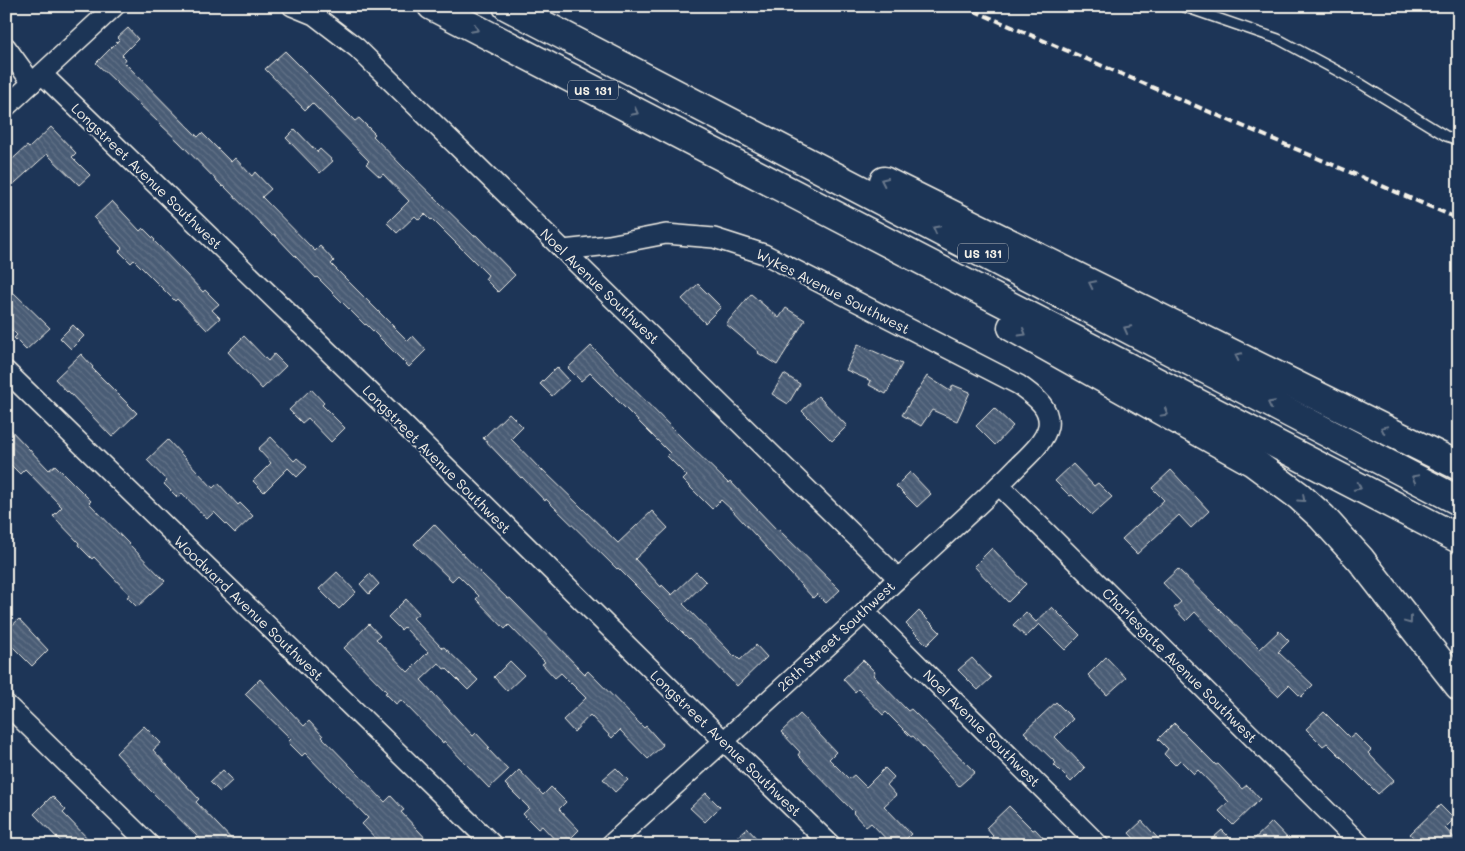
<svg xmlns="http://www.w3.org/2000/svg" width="1465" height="851" viewBox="0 0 1465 851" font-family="Mali,sans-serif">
	<defs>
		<pattern id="building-back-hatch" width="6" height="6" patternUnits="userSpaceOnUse" patternTransform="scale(1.25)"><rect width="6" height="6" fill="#485b74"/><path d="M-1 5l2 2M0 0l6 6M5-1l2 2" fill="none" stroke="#637388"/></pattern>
	</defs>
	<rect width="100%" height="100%" fill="#1d3557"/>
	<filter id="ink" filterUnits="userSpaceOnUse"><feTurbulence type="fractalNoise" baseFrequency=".02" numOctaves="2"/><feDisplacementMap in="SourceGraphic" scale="10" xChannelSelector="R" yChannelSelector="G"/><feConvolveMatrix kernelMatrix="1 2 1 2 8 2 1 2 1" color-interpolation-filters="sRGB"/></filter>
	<g filter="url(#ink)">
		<g fill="url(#building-back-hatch)" stroke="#f4f1e8">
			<polygon points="128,28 138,39 122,55 126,59 124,62 198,137 202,133 231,162 235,158 252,176 255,172 271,189 262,197 315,251 320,246 334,261 331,264 408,341 413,336 426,350 409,367 366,324 365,325 317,277 316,278 274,234 272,235 224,186 223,187 179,142 96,63 119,40 117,38"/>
			<polygon points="285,51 355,121 359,118 375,134 373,136 404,168 474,236 476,235 515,275 498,292 485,279 488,275 432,219 431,220 425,214 419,220 415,216 397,233 387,223 409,201 383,174 380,177 366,164 369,161 312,103 305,110 265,69"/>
			<polygon points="51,127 76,153 72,157 90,175 79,185 47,154 6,191 6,165 27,146 29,148"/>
			<polygon points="295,129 317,152 320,149 333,161 320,173 286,138"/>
			<polygon points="112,201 140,231 143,228 155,240 154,241 182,270 203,292 205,290 219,304 212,310 220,318 207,330 177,299 175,301 134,260 131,263 119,251 122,248 94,218"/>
			<polygon points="698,284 721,307 705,323 682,299"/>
			<polygon points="14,293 50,328 26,350 14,338 17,335 6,324 6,300"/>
			<polygon points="751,294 779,318 786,308 805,320 777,365 758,353 759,352 726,324"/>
			<polygon points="73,325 84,336 71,349 60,338"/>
			<polygon points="244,336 268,361 274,354 286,366 262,389 228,352"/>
			<polygon points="858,344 902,364 886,394 869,385 871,381 846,370"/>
			<polygon points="591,346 684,440 728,483 730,481 777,530 778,529 840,590 826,603 817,594 813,598 733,511 721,500 712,509 683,480 687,476 667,456 670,453 590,373 581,381 568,368"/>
			<polygon points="81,354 93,367 92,368 137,413 112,437 68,391 67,392 55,379"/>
			<polygon points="557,367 569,380 552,396 540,384"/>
			<polygon points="784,374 800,384 788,404 772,394"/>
			<polygon points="927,376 950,391 953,385 970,392 957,421 932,410 921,426 902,415"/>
			<polygon points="311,389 324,403 322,405 345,428 331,442 308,418 302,423 289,410"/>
			<polygon points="818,396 847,426 832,441 802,411"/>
			<polygon points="994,408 1013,426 995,445 976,426"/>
			<polygon points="509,413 523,427 511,439 542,471 543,470 618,543 652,511 668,528 635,559 661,587 662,585 672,595 696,572 706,582 683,604 734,656 735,655 740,660 756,645 767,657 737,686 690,638 689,639 618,568 617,569 546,499 545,501 522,477 521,478 483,438"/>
			<polygon points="6,425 49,470 55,465 91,501 89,503 165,581 137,607 127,597 130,595 94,557 92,559 78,545 79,543 53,516 62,507 25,469 20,474 6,460"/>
			<polygon points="271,437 294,461 297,458 307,467 297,477 288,468 264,492 253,481 271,463 258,449"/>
			<polygon points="168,440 213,488 218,483 238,505 240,503 253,516 235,533 214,512 207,519 182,493 177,497 164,484 167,481 147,460"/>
			<polygon points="1073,464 1094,486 1098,483 1112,497 1092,515 1072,495 1070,496 1055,481"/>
			<polygon points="1171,470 1209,511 1191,528 1179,515 1137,554 1122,539 1164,500 1152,488"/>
			<polygon points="910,472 931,494 917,507 896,486"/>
			<polygon points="434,524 483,575 508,599 510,598 585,674 588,671 644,728 646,726 663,745 648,759 620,730 612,738 590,715 574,732 563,720 586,698 561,673 555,678 542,664 545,662 509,625 505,629 476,599 479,596 458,575 452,581 414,544"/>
			<polygon points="992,548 1026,584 1008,602 974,566"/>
			<polygon points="1178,569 1260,649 1279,631 1289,641 1278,652 1313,685 1301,697 1289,685 1278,696 1249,669 1195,612 1186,621 1174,608 1181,602 1163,583"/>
			<polygon points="337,572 356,592 339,609 319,589"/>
			<polygon points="370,574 379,584 369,594 360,584"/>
			<polygon points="406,599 419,613 413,618 442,648 444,647 478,680 468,690 446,668 444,669 439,663 421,680 473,736 476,733 490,748 488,749 508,770 489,788 444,741 443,743 401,700 396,704 385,693 387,692 344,648 369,624 380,636 376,639 408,672 428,652 404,627 401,630 388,617"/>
			<polygon points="1052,607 1080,635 1065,650 1039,624 1026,637 1013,625 1026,612 1036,622"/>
			<polygon points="919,611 940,632 927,645 906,624"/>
			<polygon points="19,619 48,650 32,666 6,640 6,631"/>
			<polygon points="1106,657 1126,678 1107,695 1088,675"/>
			<polygon points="972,658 991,678 978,690 958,670"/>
			<polygon points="863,660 875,672 873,675 908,711 911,709 975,772 959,786 913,736 911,737 886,712 883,715 858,689 855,692 843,679"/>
			<polygon points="510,661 524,675 507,691 494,677"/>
			<polygon points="260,679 304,726 309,721 323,736 322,737 385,802 391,796 404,810 401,812 432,845 382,845 362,824 368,818 305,753 302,756 288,742 291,739 245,694"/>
			<polygon points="1056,702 1073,719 1055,737 1085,768 1071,782 1054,765 1056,763 1024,732"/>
			<polygon points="1324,712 1350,738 1355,734 1371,750 1368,753 1394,780 1378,794 1327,743 1323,746 1306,729"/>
			<polygon points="800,714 836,752 829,759 849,779 854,775 866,787 885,768 894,777 887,785 896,795 884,806 911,834 900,845 892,845 871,823 866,827 853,813 854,812 798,755 800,752 781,732"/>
			<polygon points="1174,723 1216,765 1218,764 1242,789 1247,785 1260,799 1233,825 1219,811 1229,802 1198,770 1194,774 1180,760 1175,765 1164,754 1168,749 1158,739"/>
			<polygon points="144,726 161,743 153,750 199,799 196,802 237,845 206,845 149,789 116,753"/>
			<polygon points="616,768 628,780 615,792 603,779"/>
			<polygon points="223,770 233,780 220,792 210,782"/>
			<polygon points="519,770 543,795 551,787 566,802 559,809 579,830 564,845 560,845 542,826 538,829 523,814 529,808 505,784"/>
			<polygon points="706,793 720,807 705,822 690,808"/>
			<polygon points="52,796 66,810 63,813 94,845 64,845 34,814"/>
			<polygon points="1440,805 1454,819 1445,828 1459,843 1459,845 1420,845 1410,834"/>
			<polygon points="1009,806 1033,830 1035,829 1050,845 984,845 993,836 986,828"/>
			<polygon points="1142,821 1164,845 1140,845 1129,833"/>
			<polygon points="1272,822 1294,845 1248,845"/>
			<polygon points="747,828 763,845 729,845"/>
			<polygon points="1222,830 1237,845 1205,845"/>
		</g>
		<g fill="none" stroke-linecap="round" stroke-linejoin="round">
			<g stroke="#f4f1e8" stroke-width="12">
				<polyline id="lane" points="1182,6 1278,39 1358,82 1446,136 1459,140"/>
			</g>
			<g stroke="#f4f1e8" stroke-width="22">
				<g id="street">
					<polyline points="292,6 314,15 357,48 898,578"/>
					<polyline points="6,47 32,83"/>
					<polyline points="42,74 400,421 723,740 831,845"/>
					<polyline points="6,107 115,6"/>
					<path d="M563 250 609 245 666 234 714 238 764 254 1019 385C1032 395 1051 406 1048 426 1045 442 1027 457 1016 468 979 506 939 541 900 577 887 588 876 600 865 612L610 845"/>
					<polyline points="6,371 493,845"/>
					<polyline points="999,485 1361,845"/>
					<polyline points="865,612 1099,845"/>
					<polyline points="6,704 150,845"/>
				</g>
			</g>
			<g stroke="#f4f1e8" stroke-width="31">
				<g id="highway">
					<polyline points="432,6 1459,539"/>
					<polyline points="507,6 1459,501"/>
					<polyline points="884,181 1459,466"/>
					<polyline points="1012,327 1253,462 1299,496 1322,517 1361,560 1459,686"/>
				</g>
			</g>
			<use href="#lane" stroke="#1d3557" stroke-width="9"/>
			<use href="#street" stroke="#1d3557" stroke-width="19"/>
			<use href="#highway" stroke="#1d3557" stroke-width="28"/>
			<polyline stroke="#f4f1e8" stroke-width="4" stroke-dasharray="8 4" stroke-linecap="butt" points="963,6 1459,219"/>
		</g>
		<defs><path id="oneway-chevron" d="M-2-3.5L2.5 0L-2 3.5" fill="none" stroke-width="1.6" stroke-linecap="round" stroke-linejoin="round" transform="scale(1.25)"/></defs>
		<g stroke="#68778a">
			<use href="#oneway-chevron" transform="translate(475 29) rotate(27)"/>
			<use href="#oneway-chevron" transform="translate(635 112) rotate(27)"/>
			<use href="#oneway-chevron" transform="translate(884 181) rotate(-155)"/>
			<use href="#oneway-chevron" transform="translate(936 229) rotate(-152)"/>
			<use href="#oneway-chevron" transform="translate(1092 284) rotate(-154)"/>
			<use href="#oneway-chevron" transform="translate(1127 329) rotate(-152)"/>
			<use href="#oneway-chevron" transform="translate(1023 333) rotate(30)"/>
			<use href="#oneway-chevron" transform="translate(1238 356) rotate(-154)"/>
			<use href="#oneway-chevron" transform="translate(1271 404) rotate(-153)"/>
			<use href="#oneway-chevron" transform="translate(1165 413) rotate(29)"/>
			<use href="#oneway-chevron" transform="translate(1384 429) rotate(-154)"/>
			<use href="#oneway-chevron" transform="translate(1415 478) rotate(-153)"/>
			<use href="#oneway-chevron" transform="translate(1358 487) rotate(27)"/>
			<use href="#oneway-chevron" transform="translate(1302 499) rotate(42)"/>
			<use href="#oneway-chevron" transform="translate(1409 621) rotate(53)"/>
		</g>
	</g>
	<g text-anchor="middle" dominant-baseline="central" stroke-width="4.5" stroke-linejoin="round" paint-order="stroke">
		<g fill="#1d3557" stroke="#b4b9bc" stroke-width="1">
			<rect x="568" y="80.5" width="50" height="19" rx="4"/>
			<rect x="958" y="243.5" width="50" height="19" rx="4"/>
		</g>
		<g font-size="12" font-weight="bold" fill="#f4f1e8">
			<text x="593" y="90">US 131</text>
			<text x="983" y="253">US 131</text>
		</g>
		<g font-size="14" fill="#f4f1e8" stroke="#1d3557">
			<text transform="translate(147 176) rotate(44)">Longstreet Avenue Southwest</text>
			<text transform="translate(600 286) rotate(44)">Noel Avenue Southwest</text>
			<text transform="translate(833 291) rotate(27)">Wykes Avenue Southwest</text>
			<text transform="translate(437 459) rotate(45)">Longstreet Avenue Southwest</text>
			<text transform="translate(249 608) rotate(44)">Woodward Avenue Southwest</text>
			<text transform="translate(836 636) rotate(-43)">26th Street Southwest</text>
			<text transform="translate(1180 665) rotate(45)">Charlesgate Avenue Southwest</text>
			<text transform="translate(982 728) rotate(45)">Noel Avenue Southwest</text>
			<text transform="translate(726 743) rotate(44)">Longstreet Avenue Southwest</text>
		</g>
	</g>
	<rect width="1465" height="851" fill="none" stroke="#1d3557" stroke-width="25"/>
	<rect x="12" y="12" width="1440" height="826" fill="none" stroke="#f4f1e8" stroke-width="2" filter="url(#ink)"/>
</svg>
